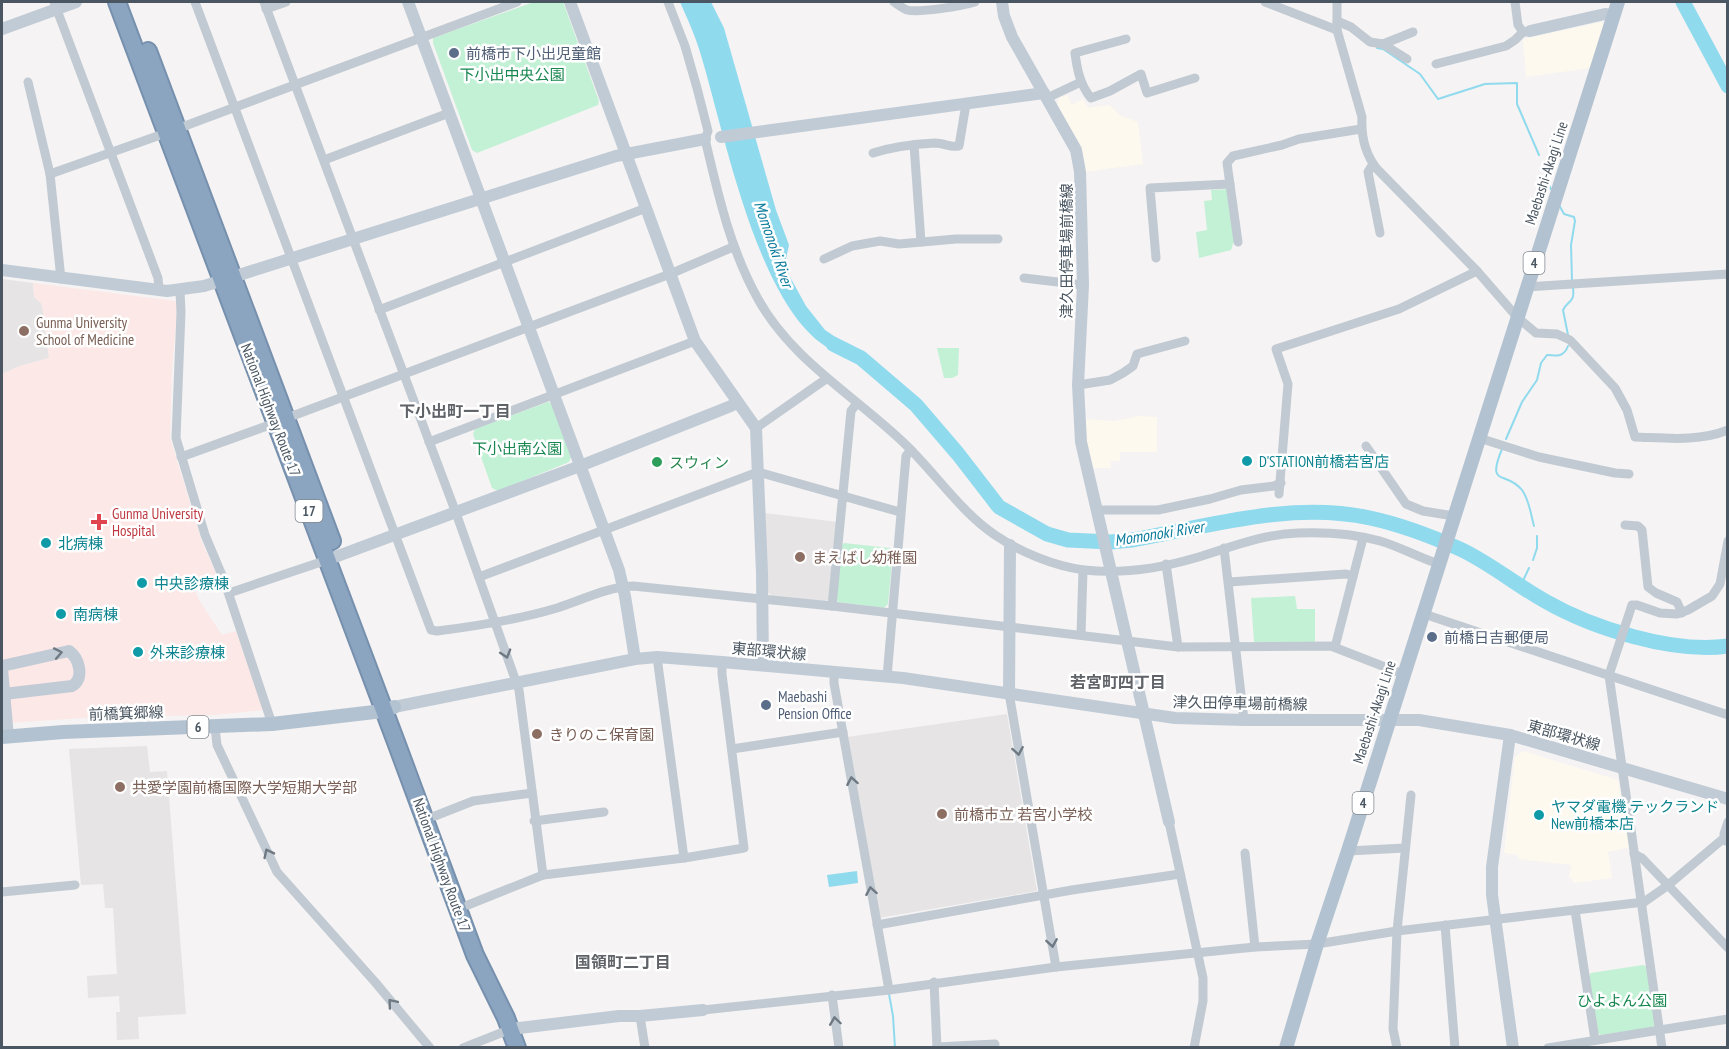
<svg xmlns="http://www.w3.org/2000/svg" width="1729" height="1049" viewBox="0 0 1729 1049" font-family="'PT Sans Narrow','Noto Sans JP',sans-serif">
	<rect width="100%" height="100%" fill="#f5f3f3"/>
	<g fill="#fdf9ef">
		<polygon points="1601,22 1603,25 1591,68 1526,77 1523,40 1524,39"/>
		<polygon points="1067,95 1072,105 1083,99 1088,108 1109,105 1121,116 1138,122 1143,164 1085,172 1057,105 1059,98"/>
		<polygon points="1140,416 1157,417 1157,452 1120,452 1120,461 1111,461 1111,468 1091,468 1083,419 1115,421"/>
		<polygon points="1523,751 1618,780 1630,847 1608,852 1612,878 1574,883 1571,878 1569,878 1571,865 1518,859 1518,855 1504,853 1515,757"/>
	</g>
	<g fill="#e6e4e5">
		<polygon points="2,279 33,283 34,297 42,304 49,358 20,366 2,374"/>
		<polygon points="765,513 838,522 829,599 825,602 772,596 768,592"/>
		<polygon points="1007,714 1037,891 879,918 847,737"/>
		<polygon points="147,746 150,772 167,771 186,1014 138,1017 139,1039 117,1040 116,1012 120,1012 119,996 88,998 87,976 117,974 113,908 105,908 103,884 81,885 69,749"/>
	</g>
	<polygon fill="#fce8e6" points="33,283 175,301 178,304 172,367 170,438 202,542 217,576 192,583 199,600 222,635 236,631 263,710 215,715 99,717 7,723 2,669 2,374 20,366 49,358 42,304 34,297"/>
	<g fill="#c3f1d5">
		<polygon points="534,2 563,2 599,101 598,105 477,153 472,150 433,43 433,38"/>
		<polygon points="1228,189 1234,241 1231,250 1199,258 1196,232 1207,230 1204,201 1212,200 1211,190"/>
		<polygon points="937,348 959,348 958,375 952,378 944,378"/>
		<polygon points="548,402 552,404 571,457 569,462 498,491 492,488 473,434 475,429"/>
		<polygon points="844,543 890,548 893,552 888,604 884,608 838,602 835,598 840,547"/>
		<polygon points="1295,596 1297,609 1315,609 1315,642 1254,642 1251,598"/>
		<polygon points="1643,965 1647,967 1655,1024 1653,1027 1601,1035 1598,1033 1589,976 1591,973"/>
	</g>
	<g fill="#90daee">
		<path d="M680 2H711L724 28 776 210 789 245 786 259 789 275 806 306 825 330 864 356C852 354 836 353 825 346 756 301 724 130 700 52 695 35 687 18 680 2Z"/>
		<polygon points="857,871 858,883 829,887 827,875"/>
	</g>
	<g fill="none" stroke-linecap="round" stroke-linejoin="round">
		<g stroke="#90daee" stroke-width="2">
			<polyline points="1377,48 1383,49 1420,74 1438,99 1485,84 1517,83 1517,104 1539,155"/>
			<polyline points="1545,178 1551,189"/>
			<polyline points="1559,205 1564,214 1574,217 1575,221 1571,245 1572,280"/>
			<path d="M1568 335 1563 310C1568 300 1575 303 1573 288"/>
			<path d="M1506 439 1522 402 1537 380 1541 363 1547 355C1557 356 1564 357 1568 346"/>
			<path d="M1502 449C1486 488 1506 470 1522 490 1529 499 1531 515 1534 526"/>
			<polyline points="1533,560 1537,548 1537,536"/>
			<polyline points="1521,585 1529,568"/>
			<polyline points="889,994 893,1016 895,1048"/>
		</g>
		<g stroke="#90daee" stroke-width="15">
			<polyline points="1683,2 1728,86"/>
			<path d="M833 344 861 358 916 405 958 454 999 507 1047 534 1068 540 1111 542 1132 540C1209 526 1291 501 1370 518 1398 524 1433 537 1460 549 1490 563 1516 585 1545 601 1592 628 1673 654 1728 646"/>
		</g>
		<g stroke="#7690ad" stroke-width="20">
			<g id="highway">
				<polyline points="117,2 396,742 475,955 506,1018 517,1048"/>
				<polyline points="148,51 332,541"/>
			</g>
		</g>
		<g stroke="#c1cad2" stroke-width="9">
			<polyline points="54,2 158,278 159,290"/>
			<path d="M195 2 431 630 437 631C478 626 517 620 557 608 582 600 607 587 633 586L832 606 1178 647 1331 646 1403 674"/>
			<polyline points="264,2 456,513 519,690 543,875"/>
			<path d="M668 2 685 46 697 88 708 131 705 139C718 194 730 249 758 299 793 362 857 397 906 445 936 474 960 511 995 535 1020 552 1054 566 1084 570 1120 574 1161 568 1195 558 1229 548 1262 534 1298 533 1325 532 1355 534 1380 541 1401 547 1419 558 1439 564"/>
			<path d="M894 2C898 5 902 8 907 10 919 13 962 6 975 2"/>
			<polyline points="1265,2 1337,30"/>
			<path d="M1337 2V30L1362 117C1361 136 1365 154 1377 169L1477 271 1517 317 1536 333 1557 334 1570 340 1615 388 1627 410 1635 437C1666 438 1698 442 1728 430"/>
			<polyline points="1515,2 1518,25 1523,32 1528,32"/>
			<polyline points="266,9 286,2"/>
			<polyline points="1337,21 1351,27 1370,42 1383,44 1413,32"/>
			<path d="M1126 39 1075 53C1077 69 1080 85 1091 98L1110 91 1141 74 1147 93 1195 78"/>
			<polyline points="1383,44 1407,59"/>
			<polyline points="1436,64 1506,46 1515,40 1523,32"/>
			<polyline points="28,82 50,174 61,279"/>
			<polyline points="1047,98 1081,82"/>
			<polyline points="914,145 921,242"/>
			<path d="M873 153C892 147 915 144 935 143 944 143 951 148 959 146L966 104"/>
			<polyline points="324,160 449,113"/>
			<polyline points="1373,164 1368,172 1380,233"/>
			<polyline points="50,174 166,133 517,2"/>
			<polyline points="1238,242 1227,163 1233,156 1282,145 1299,139 1361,129"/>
			<polyline points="1156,258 1150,188 1230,184"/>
			<polyline points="824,259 852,246 880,241 899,244 956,239 998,239"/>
			<polyline points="1024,278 1083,285"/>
			<polyline points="1526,287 1728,274"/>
			<polyline points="180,291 181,312 176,438 205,535 224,580 272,724"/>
			<polyline points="379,310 646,208"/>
			<polyline points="1078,385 1110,380 1123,373 1133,366 1137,354 1185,341"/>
			<polyline points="287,418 670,274 733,247"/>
			<polyline points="756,428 826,379"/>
			<polyline points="1479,438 1539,457 1615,473 1629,474"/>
			<polyline points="429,442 695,341"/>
			<polyline points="1366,446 1406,504 1423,511 1454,516"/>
			<polyline points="181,457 275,423"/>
			<polyline points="1279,494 1288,384 1276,349 1399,309 1477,271"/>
			<polyline points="1096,510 1158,510 1210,499 1241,490 1274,486 1281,483"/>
			<polyline points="1625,525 1638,526 1642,530 1648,587 1656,593 1677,602 1682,613"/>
			<polyline points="1224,548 1244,720"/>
			<polyline points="1166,564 1178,647"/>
			<polyline points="479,577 758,472 900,512"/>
			<polyline points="1229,582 1346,574 1353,576"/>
			<polyline points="229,593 327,560"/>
			<polyline points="832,606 851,411 857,403"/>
			<polyline points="1424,614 1728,715"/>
			<polyline points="1081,635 1083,570"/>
			<polyline points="1335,647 1363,538"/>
			<polyline points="657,657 684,858"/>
			<polyline points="834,671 834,683 889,990"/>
			<polyline points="887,677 906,456 911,450"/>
			<polyline points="1009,693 1056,967"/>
			<polyline points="215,727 217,745 277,872 375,982 430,1048"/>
			<polyline points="732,749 843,732"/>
			<polyline points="435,816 473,801 532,793"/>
			<polyline points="534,821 604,812"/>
			<polyline points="1169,822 1203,978 1203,1001 1194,1048"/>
			<polyline points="1726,841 1724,834 1728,822"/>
			<polyline points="1348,851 1405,848"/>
			<polyline points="1245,853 1255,947"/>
			<polyline points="1634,854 1642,858 1728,948"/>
			<polyline points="2,892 75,885"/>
			<polyline points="468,905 543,875 684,858 744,848 722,674 722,662"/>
			<polyline points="1575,910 1595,1040"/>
			<polyline points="877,925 1072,890 1180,874"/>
			<polyline points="1445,925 1455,1048"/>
			<polyline points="934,982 937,1048"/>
			<polyline points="832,995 839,1048"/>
			<polyline points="703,1010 889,990 1056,967 1255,947 1317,944 1397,931 1644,902 1667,886 1724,838"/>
			<polyline points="640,1016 645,1048"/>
			<polyline points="937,1047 995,1044"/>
			<polyline points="463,1048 511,1029"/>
			<polyline points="1397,1048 1393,1029 1397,931 1411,795"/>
			<polyline points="1548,1048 1728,1019"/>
			<polyline points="1662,1048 1610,682 1609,675 1632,605 1637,605 1660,613 1677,614 1688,610 1712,596 1720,584 1728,541"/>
		</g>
		<g stroke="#c1cbd6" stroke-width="12">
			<polyline points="408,2 619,570 625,596 635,659"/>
			<polyline points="570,2 695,341 756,428 762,573 763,665"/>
			<polyline points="1002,2 1004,16 1012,37 1076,150 1080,172 1083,285 1078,385 1081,442 1169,822"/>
			<polyline points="2,29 76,2"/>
			<polyline points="1530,31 1605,14 1613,15"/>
			<polyline points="721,137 1044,93"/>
			<polyline points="2,270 167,291 204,286 616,156 705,139"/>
			<polyline points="327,560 580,466 731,406 737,402"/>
			<path d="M2 666 69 651C79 658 85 679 72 686L4 694"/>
			<polyline points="2,669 8,737"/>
			<polyline points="1009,693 1010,545"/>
			<polyline points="394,707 635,659 657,657 722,662 903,678 1175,718 1244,720 1419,720 1510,735 1728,799"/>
			<polyline points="1510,735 1492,867 1492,895 1513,1048"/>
			<polyline points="511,1029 619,1016 640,1016 703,1010"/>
		</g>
		<g stroke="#b3c2d1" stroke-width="14">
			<polyline points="2,737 63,732 272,724 383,711 394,707"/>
			<polyline points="1286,1048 1317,944 1348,851 1618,2"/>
		</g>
		<use href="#highway" stroke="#8ba5c1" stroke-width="16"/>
	</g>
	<defs><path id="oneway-chevron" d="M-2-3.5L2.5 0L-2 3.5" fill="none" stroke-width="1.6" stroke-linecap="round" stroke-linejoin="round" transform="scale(1.5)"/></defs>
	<use stroke="#6e7984" href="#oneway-chevron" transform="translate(58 653) rotate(-11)"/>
	<g stroke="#6e7983">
		<use href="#oneway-chevron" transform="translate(506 654) rotate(73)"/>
		<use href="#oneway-chevron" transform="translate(1018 751) rotate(80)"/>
		<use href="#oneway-chevron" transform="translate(852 781) rotate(-100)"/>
		<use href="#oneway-chevron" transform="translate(268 853) rotate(-116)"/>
		<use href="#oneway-chevron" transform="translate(871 891) rotate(-100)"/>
		<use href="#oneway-chevron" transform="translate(1052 943) rotate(81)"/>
		<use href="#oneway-chevron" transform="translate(392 1003) rotate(-130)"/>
		<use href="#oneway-chevron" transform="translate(835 1021) rotate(-98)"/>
	</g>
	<g fill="#5c6f8a" stroke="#fff" stroke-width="2">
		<circle cx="454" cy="53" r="6"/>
		<circle cx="1432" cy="637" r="6"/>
		<circle cx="766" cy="705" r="6"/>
	</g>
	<g fill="#8d6e63" stroke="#fff" stroke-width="2">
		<circle cx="24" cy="331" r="6"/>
		<circle cx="800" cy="557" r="6"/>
		<circle cx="537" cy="734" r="6"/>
		<circle cx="120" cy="787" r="6"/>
		<circle cx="942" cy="814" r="6"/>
	</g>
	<g fill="#0f9aa8" stroke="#fff" stroke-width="2">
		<circle cx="1247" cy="461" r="6"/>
		<circle cx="46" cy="543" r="6"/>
		<circle cx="142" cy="583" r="6"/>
		<circle cx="61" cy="614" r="6"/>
		<circle cx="138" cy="652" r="6"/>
		<circle cx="1539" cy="815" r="6"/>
	</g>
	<circle fill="#2e9e5b" stroke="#fff" stroke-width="2" cx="657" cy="462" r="6"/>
	<path fill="#e0444e" stroke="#fff" stroke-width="2" d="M96 513h6v6h6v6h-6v6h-6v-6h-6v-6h6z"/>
	<g text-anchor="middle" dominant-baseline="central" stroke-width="5" stroke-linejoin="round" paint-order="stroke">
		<g fill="#fff" stroke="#808990" stroke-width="1.5">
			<rect x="1523.5" y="252" width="21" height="22" rx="4.5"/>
			<rect x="295.5" y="500" width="27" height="22" rx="4.5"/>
			<rect x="187.5" y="716" width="21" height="22" rx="4.5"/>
			<rect x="1352.5" y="792" width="21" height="22" rx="4.5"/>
		</g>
		<g font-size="14" font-weight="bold" fill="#4a5661">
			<text x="1534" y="263">4</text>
			<text x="309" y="511">17</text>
			<text x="198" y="727">6</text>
			<text x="1363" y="803">4</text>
		</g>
		<g font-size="15" fill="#4e5e75" stroke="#fff" text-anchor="start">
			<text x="466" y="53">前橋市下小出児童館</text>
			<text x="1444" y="637">前橋日吉郵便局</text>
			<text x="778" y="696">Maebashi<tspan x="778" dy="17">Pension Office</tspan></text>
		</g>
		<g font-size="15" fill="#17864f" stroke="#fff">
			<text x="512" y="74">下小出中央公園</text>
			<text x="517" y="448">下小出南公園</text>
			<text x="1622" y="1000">ひよよん公園</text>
		</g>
		<g font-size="15" fill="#4a5661" stroke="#fff">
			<text transform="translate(1546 173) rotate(-72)">Maebashi-Akagi Line</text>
			<text transform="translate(1066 251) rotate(-90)">津久田停車場前橋線</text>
			<text transform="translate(271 410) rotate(69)">National Highway Route 17</text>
			<text transform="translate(769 651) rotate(5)">東部環状線</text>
			<text transform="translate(1240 703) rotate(1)">津久田停車場前橋線</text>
			<text transform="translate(1374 712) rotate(-72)">Maebashi-Akagi Line</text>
			<text transform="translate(126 713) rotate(-2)">前橋箕郷線</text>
			<text transform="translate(1564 735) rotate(16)">東部環状線</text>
			<text transform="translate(442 865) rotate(70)">National Highway Route 17</text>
		</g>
		<g font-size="15" fill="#785e54" stroke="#fff" text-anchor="start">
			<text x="36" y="322">Gunma University<tspan x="36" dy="17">School of Medicine</tspan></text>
			<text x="812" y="557">まえばし幼稚園</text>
			<text x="549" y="734">きりのこ保育園</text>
			<text x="132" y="787">共愛学園前橋国際大学短期大学部</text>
			<text x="954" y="814">前橋市立 若宮小学校</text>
		</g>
		<g font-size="15" fill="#0d838f" stroke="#fff" text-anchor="start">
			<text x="1259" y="461">D'STATION前橋若宮店</text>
			<text x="58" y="543">北病棟</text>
			<text x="154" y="583">中央診療棟</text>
			<text x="73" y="614">南病棟</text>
			<text x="150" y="652">外来診療棟</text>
			<text x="1551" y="806">ヤマダ電機 テックランド<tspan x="1551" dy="17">New前橋本店</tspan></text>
		</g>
		<g font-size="15" fill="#27864d" stroke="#fff" text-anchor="start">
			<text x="669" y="462">スウィン</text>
		</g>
		<g font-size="15" fill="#be3a42" stroke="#fff" text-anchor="start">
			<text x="112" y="513">Gunma University<tspan x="112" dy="17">Hospital</tspan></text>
		</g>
		<g font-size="16" font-style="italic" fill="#0c7c9b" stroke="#fff">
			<text transform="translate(774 244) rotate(71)">Momonoki River</text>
			<text transform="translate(1159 533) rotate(-9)">Momonoki River</text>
		</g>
		<g font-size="16" font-weight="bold" fill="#5f6368" stroke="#fff">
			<text x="455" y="411">下小出町一丁目</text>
			<text x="1118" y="682">若宮町四丁目</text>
			<text x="623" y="962">国領町二丁目</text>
		</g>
	</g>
	<rect width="1729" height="1049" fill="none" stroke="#4a5661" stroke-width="6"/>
</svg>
